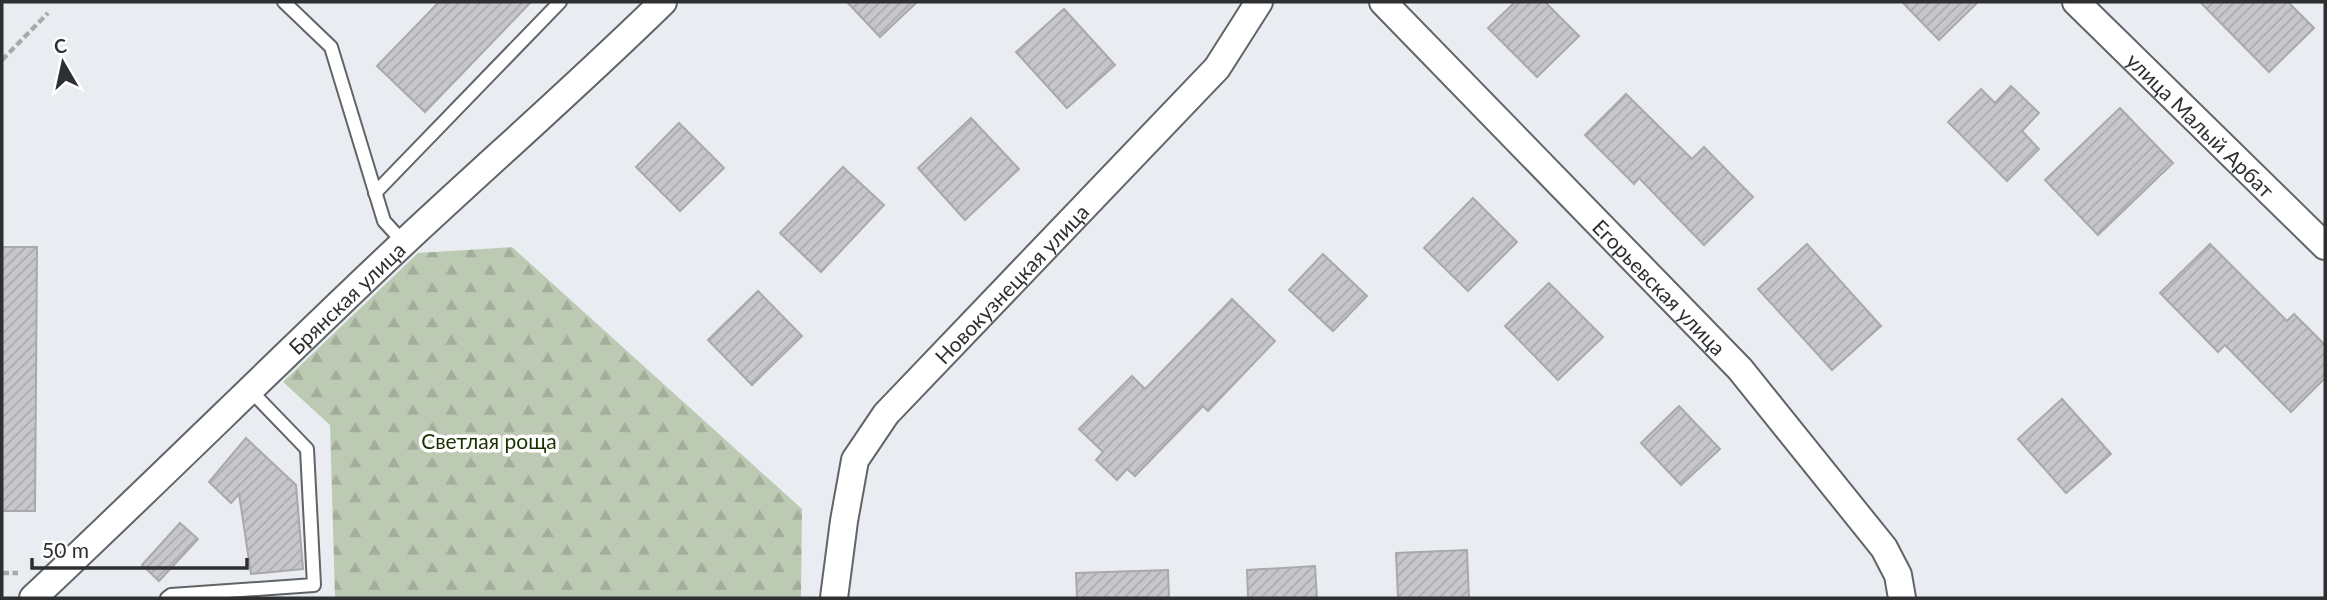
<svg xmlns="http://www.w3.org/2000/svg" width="2327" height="600" viewBox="0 0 2327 600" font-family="Lato,sans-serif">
	<defs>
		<pattern id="forest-firs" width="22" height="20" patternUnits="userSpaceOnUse" patternTransform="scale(1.75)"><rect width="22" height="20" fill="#bdcab3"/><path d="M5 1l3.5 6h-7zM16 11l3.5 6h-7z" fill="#a3ae9a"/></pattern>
		<pattern id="building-hatch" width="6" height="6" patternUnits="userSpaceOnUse" patternTransform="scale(1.75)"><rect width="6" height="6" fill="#c7c6ca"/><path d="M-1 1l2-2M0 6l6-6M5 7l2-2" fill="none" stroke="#abaaae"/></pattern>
	</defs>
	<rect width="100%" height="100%" fill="#e9edf1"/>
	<polygon fill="url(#forest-firs)" points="512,247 802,509 801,598 335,598 330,425 283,382 418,253"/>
	<g fill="url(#building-hatch)" stroke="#aaa8ad" stroke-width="2">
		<polygon points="439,2 531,2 425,112 377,66"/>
		<polygon points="847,2 917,2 880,37"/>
		<polygon points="1515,2 1545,2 1579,36 1537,77 1488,28"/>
		<polygon points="1902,2 1978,2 1939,40"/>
		<polygon points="2200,2 2288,2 2314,28 2269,72"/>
		<polygon points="1064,9 1115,65 1067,108 1016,52"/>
		<polygon points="2011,86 2039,113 2022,131 2039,149 2007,181 1948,122 1981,89 1995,103"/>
		<polygon points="1626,94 1692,159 1704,147 1753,197 1704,245 1639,178 1634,184 1585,135"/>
		<polygon points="2120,108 2173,163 2098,235 2045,180"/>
		<polygon points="971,118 1019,169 965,220 918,168"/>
		<polygon points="679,123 724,168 680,211 636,167"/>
		<polygon points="843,167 884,205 821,272 780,233"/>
		<polygon points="1473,198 1517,242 1468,291 1424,248"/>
		<polygon points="1807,244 1881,326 1832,370 1758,289"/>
		<polygon points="2210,244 2287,321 2294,314 2325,345 2325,378 2291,412 2225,345 2218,352 2160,293"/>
		<polygon points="2,247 37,247 35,511 2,511"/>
		<polygon points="1323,254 1367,296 1333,331 1289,290"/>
		<polygon points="1549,283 1603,337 1558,380 1505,326"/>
		<polygon points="758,291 802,336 752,385 708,340"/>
		<polygon points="1232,299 1275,341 1208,411 1203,406 1135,476 1127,469 1117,480 1096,460 1103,452 1079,429 1132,376 1145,389"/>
		<polygon points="2062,399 2111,454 2066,493 2018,439"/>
		<polygon points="1679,406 1720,449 1681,485 1641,443"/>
		<polygon points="246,438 296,485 303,569 251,574 239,494 231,503 209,482"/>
		<polygon points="180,523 198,539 159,581 142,565"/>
		<polygon points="1467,550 1469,598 1398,598 1396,553"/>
		<polygon points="1315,566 1317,598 1248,598 1247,570"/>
		<polygon points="1168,570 1169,598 1077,598 1076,573"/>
	</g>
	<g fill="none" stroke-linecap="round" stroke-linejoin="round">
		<g stroke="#616467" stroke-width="16">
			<g id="service">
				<polyline points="284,2 331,47 384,221 404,243"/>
				<polyline points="375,193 560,2"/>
				<polyline points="167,598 171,595 314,585 307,449 249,389"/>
			</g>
		</g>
		<g stroke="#616467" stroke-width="30">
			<g id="minor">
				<path id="s1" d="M1383 2 1740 369 1884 548 1898 575 1902 598"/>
				<path id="s2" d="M2076 2 2325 246"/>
				<path id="s3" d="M33 598C150 488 264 375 380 265 474 176 571 92 663 2"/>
				<path id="s4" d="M834 598 844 521 855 460 886 414 1217 68 1259 2"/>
			</g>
		</g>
		<g stroke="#a6aaad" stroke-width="4.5" stroke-dasharray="7 3.5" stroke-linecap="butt">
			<polyline points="2,60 48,13"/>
			<polyline points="2,573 18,573"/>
		</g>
		<use href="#service" stroke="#fff" stroke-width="12"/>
		<use href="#minor" stroke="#fff" stroke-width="26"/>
	</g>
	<g text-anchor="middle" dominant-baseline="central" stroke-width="7" stroke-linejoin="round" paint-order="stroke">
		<g font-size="21" fill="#2d2f30" stroke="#fff">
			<text stroke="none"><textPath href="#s2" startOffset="175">улица Малый Арбат</textPath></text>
			<text stroke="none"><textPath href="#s4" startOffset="376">Новокузнецкая улица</textPath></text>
			<text stroke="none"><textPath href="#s1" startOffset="397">Егорьевская улица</textPath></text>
			<text stroke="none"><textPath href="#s3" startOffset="434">Брянская улица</textPath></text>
		</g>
		<g font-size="21" fill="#1a3100" stroke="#fff">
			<text x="489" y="440">Светлая роща</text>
		</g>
	</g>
	<rect width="2327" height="600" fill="none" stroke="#2d2f30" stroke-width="7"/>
	<g transform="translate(63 63) rotate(351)" stroke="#ffffff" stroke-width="5" paint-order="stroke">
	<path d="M0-5L12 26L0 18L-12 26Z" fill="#2d2f30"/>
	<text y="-10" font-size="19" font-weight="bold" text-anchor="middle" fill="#2d2f30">С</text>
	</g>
	<path d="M32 558v10h215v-10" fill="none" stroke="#2d2f30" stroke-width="3.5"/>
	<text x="42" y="558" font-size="21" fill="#2d2f30" stroke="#ffffff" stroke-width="5" paint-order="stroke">50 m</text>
</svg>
